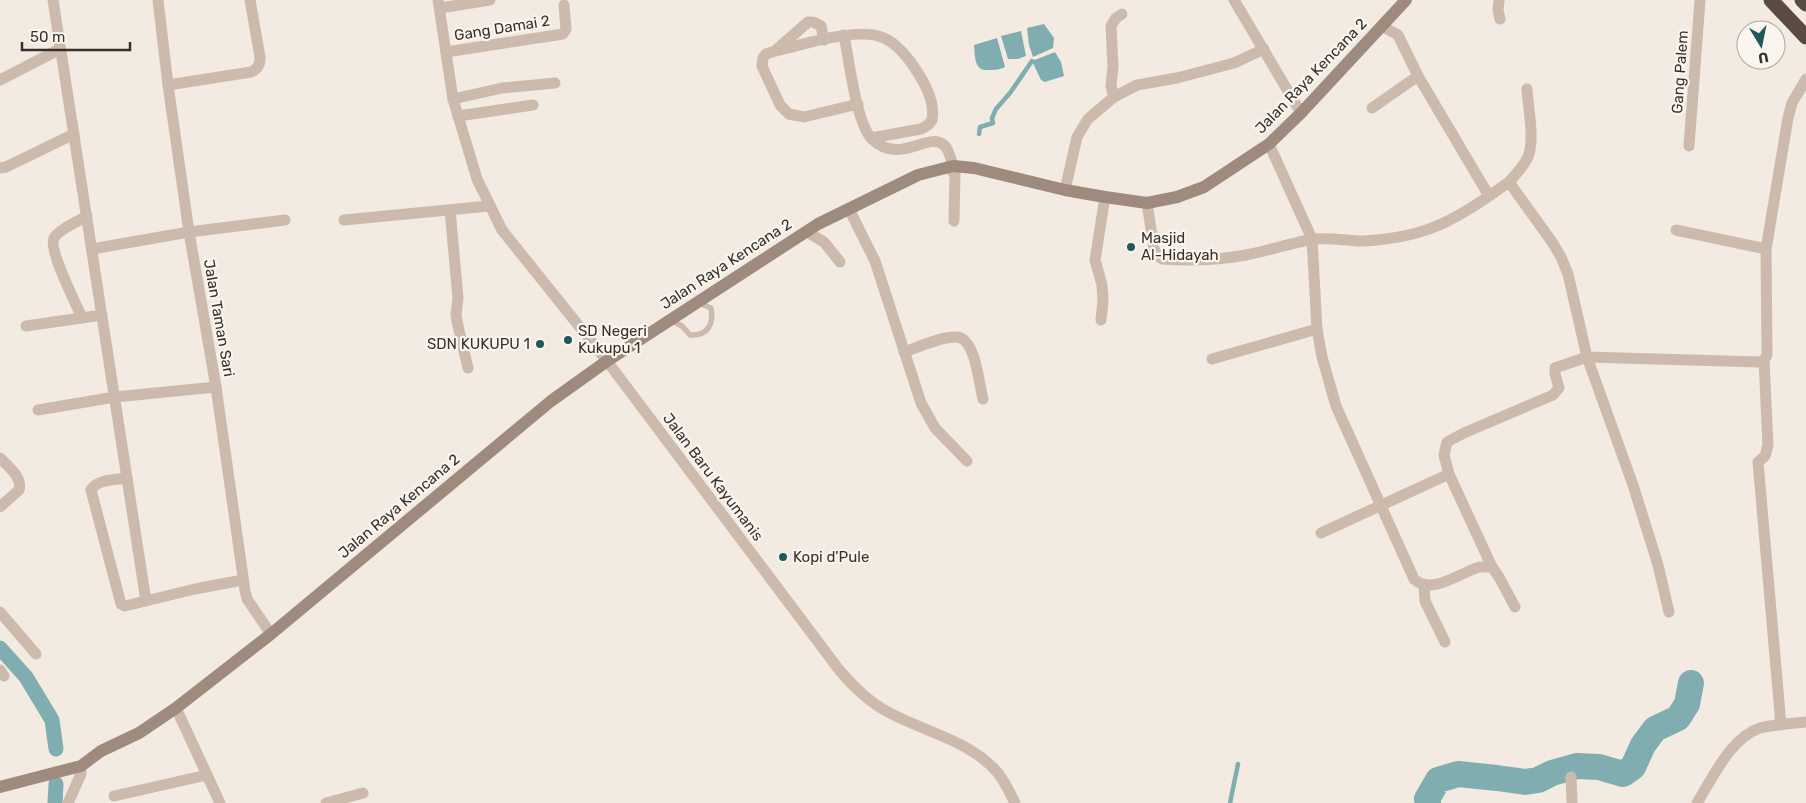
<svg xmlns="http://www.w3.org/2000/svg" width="1806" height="803" viewBox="0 0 1806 803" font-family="Rubik,sans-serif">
	<rect width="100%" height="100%" fill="#f3eae1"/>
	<g fill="#80aeb0">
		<polygon points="1044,24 1054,38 1053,48 1033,57 1029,45 1027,28"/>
		<polygon points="1021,31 1026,56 1018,59 1008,59 1001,36"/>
		<path d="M997 38 1005 67C999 70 994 70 988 70 974 71 975 56 974 45Z"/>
		<polygon points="1055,52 1061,62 1064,76 1045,82 1041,80 1032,61"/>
	</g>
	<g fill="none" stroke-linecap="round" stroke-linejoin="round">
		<g stroke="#80aeb0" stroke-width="4.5">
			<polyline points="979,134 980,127 993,123 992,118 996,109 1010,93 1032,61"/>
			<polyline points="1230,803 1238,764"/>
		</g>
		<g stroke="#80aeb0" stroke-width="15">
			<polyline points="0,648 26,677 52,720 56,749"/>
			<polyline points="55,803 56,784"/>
		</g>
		<polyline stroke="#80aeb0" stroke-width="26" points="1428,803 1427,799 1438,780 1458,774 1497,778 1525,782 1538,780 1552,773 1577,766 1599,767 1623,774 1633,767 1643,745 1655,729 1678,718 1687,704 1691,683"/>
		<path stroke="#ccbbad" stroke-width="5.5" d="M672 321 682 326 690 335C708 336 714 324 711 308L699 303"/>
		<g stroke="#ccbbad" stroke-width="11">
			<polyline points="53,0 146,601"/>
			<polyline points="158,0 168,85 189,232 216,387 245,591 247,599 271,634"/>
			<path d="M438 0 453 99 477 179 502 230 607 361 840 671C855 688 870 703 890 713 925 732 971 741 998 773 1005 782 1010 793 1015 803"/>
			<polyline points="1234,0 1301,113"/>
			<polyline points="1499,0 1498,10 1500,19"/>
			<polyline points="440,8 490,0"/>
			<polyline points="1382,26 1398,35 1418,76 1489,196"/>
			<path d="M844 35C849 59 856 123 872 139 900 166 927 131 944 145 949 149 951 160 953 166"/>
			<polyline points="776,50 808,22 813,22 821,26 824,40"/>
			<polyline points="446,52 563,34 566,29 564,5"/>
			<polyline points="0,80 60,49"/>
			<path d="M168 85 251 72C258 69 260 65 260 57L250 0"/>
			<path d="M1527 89C1528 108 1535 139 1528 157 1524 166 1516 174 1509 182L1552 242 1561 257 1568 274 1587 357 1633 485 1658 565 1669 612"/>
			<polyline points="1114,97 1111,86 1113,67 1111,26 1116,18 1122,14"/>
			<polyline points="453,99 502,88 555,83"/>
			<path d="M858 104 804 117 789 114 780 105 762 66 763 58 766 54 775 51C803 45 858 26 884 38 899 45 910 60 918 73 927 87 935 104 932 120L928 125 921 129 871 138"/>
			<polyline points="1372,108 1418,76"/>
			<polyline points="458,116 533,105"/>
			<path d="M1269 144 1312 239 1317 329 1322 357 1336 406 1414 579C1432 596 1460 572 1480 567 1484 567 1488 567 1492 567L1499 577 1515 607"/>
			<polyline points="1689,146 1700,0"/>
			<polyline points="948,167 955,174 954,221"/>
			<polyline points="0,168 6,167 74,134"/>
			<polyline points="1065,190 1077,137 1088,119 1114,97 1137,85 1177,78 1234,63 1264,49"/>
			<path d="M1147 203 1154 249 1157 255 1162 259C1190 261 1219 260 1246 255 1267 251 1288 244 1309 240 1326 236 1345 241 1363 241 1428 238 1457 219 1509 182"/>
			<polyline points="849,209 875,261 921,403 935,428 967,461"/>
			<polyline points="450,210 458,298 456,315 458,326 468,368"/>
			<polyline points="344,220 489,206"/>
			<polyline points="1676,230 1766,249"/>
			<polyline points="807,232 824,242 840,262"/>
			<polyline points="92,249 189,232 285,220"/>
			<path d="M82 318C76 303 48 250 54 238 58 230 79 221 87 216"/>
			<polyline points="1101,320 1103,301 1102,285 1095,260 1105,197"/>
			<polyline points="26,326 102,315"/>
			<path d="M904 352C916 348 949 333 961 338 976 345 979 384 983 399"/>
			<polyline points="1212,359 1317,329"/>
			<polyline points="1764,360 1768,445 1765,456 1758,462 1781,725"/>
			<polyline points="38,410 115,397 216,387"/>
			<path d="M0 458C8 466 23 478 19 490L0 507"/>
			<path d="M127 478C116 480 97 479 91 490L121 604 125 606 195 589 243 580"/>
			<polyline points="1321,533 1449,474"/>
			<polyline points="1492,567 1449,474 1444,455 1447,442 1464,433 1553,395 1559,388 1555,374 1555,368 1587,357 1760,362 1764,360 1767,355 1766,249 1788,118 1792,103 1806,79"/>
			<polyline points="1424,585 1425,601 1445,642"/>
			<polyline points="0,612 36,654"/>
			<polyline points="0,670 4,676"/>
			<polyline points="176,708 220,803"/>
			<polyline points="1571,777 1572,803"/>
			<polyline points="114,796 207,775"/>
			<polyline points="68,803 81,774 81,766"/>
			<polyline points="326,803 363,793"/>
			<path d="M1697 803C1712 779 1731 737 1760 728 1775 724 1791 724 1806 722"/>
		</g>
		<polyline stroke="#9f8a7e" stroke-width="12" points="0,787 81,766 101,751 139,733 176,708 271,634 551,401 607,361 818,224 918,175 953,166 974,168 1065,190 1105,197 1147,203 1177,197 1204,187 1269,144 1301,113 1406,0"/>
		<g stroke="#5b4a43" stroke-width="15">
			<polyline points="1771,0 1806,37"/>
			<polyline points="1802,0 1806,4"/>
		</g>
	</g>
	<g fill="#21585b" stroke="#faf5ee" stroke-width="2">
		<circle cx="1131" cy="247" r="5"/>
		<circle cx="568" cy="340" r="5"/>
		<circle cx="540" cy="344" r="5"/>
		<circle cx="783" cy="557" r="5"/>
	</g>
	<g text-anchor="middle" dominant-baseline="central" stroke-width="4.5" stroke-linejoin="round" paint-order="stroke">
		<g font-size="15" fill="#3a302b" stroke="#faf5ee">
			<text transform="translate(502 28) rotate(-9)">Gang Damai 2</text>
			<text transform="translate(1680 72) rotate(-86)">Gang Palem</text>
			<text transform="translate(1311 76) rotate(-46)">Jalan Raya Kencana 2</text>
			<text transform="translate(726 264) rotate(-33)">Jalan Raya Kencana 2</text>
			<text transform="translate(219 318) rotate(80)">Jalan Taman Sari</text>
			<text transform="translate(713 477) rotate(53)">Jalan Baru Kayumanis</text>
			<text transform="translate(399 506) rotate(-40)">Jalan Raya Kencana 2</text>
		</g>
		<g font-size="15" fill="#3a302b" stroke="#faf5ee" text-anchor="start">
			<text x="1141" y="238">Masjid<tspan x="1141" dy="17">Al-Hidayah</tspan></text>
			<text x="578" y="331">SD Negeri<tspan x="578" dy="17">Kukupu 1</tspan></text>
			<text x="530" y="344" text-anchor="end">SDN KUKUPU 1</text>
			<text x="793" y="557">Kopi d'Pule</text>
		</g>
	</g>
	<g transform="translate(1761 45) rotate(170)"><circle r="24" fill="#faf5ee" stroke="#ada6a0"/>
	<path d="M0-4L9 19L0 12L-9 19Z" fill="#21585b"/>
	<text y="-8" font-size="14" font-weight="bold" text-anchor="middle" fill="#3a302b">U</text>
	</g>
	<path d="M22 42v8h108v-8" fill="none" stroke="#3a302b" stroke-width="2.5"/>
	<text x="30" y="42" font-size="15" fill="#3a302b" stroke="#faf5ee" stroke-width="4" paint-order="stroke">50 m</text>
</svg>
